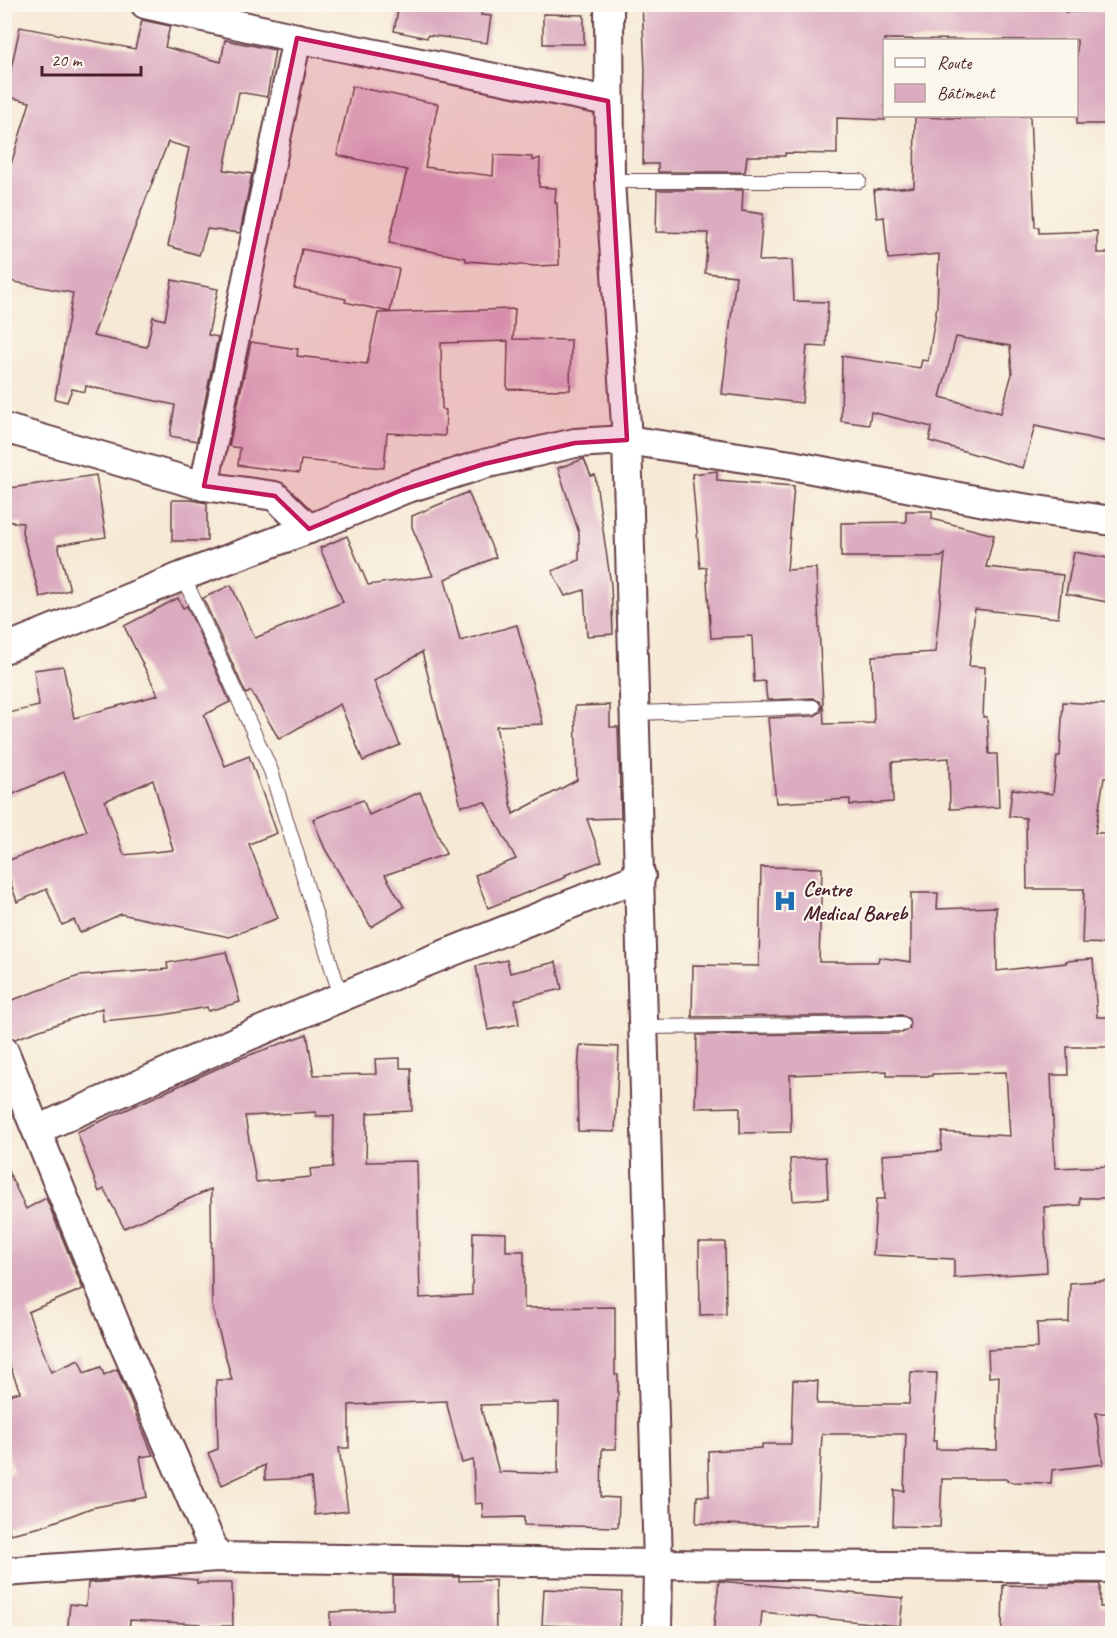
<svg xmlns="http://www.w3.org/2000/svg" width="1117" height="1638" viewBox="0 0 1117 1638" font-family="Caveat,sans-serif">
	<rect width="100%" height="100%" fill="#fbf7ec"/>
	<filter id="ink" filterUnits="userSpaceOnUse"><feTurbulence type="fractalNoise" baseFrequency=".0167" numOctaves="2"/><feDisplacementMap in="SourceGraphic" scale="12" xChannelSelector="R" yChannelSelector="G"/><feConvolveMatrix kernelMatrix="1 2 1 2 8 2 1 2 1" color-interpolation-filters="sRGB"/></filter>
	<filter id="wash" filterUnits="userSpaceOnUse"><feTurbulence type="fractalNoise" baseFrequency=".008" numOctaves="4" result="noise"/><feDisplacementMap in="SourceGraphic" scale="24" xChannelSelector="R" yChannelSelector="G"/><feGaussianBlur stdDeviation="1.35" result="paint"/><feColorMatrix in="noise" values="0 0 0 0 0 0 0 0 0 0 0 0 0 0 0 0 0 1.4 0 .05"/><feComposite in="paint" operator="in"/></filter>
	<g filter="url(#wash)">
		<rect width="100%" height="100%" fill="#f6e9d5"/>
		<g id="blocks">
			<g fill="#dbabc0" fill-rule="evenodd">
				<polygon points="399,4 483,4 481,15 491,16 487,43 428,35 427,38 394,31"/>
				<polygon points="642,4 1065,4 1065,12 1113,11 1113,124 1077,124 1077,40 885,39 885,120 837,118 837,154 785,153 785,156 747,156 745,172 658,172 658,164 643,164 645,70"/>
				<polygon points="543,14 584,15 584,44 543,44"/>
				<polygon points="142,20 170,26 165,47 221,62 225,40 275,50 267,97 239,92 224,170 252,174 240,233 207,229 199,255 168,246 189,148 168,142 93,336 147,347 153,317 165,320 172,280 218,289 208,335 218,337 197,441 170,436 175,405 86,386 85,392 72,389 67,402 55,399 73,293 4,280 4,187 30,102 5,96 20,27 135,49"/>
				<polygon points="352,86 438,104 425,167 493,176 494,155 532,157 532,161 540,158 539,187 556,188 555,203 557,203 559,265 536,266 466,261 466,258 389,243 407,170 337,155"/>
				<path d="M984 116H1030L1035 227H1039V233L1097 231V253H1113V443L1035 426 1023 468 929 441 932 427 871 412 869 425 841 421 842 356 920 368 922 360 928 361 937 306 939 254 888 259 884 217 877 218 874 190 914 187 915 117 985 119ZM956 337 1010 346 1012 374 1001 413 940 397Z"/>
				<polygon points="657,190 743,190 742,211 763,214 759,261 792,260 794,301 828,302 826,347 807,346 802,403 722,394 736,276 705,273 708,233 656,232"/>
				<polygon points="302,249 399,269 390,312 345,302 346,299 294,288"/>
				<polygon points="515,309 513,339 571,340 570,390 507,389 508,341 441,343 442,409 446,410 445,436 387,433 384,468 301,460 299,473 238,465 240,448 229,446 251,342 298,349 297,356 367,364 378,313"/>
				<polygon points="584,459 591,476 595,475 611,585 613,634 587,636 584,590 565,596 552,571 579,560 579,533 558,468"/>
				<polygon points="717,471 717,480 794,486 787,570 816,568 824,724 874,723 872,656 935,652 945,554 941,557 841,557 841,523 906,522 906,511 932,511 932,519 994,535 986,567 1063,575 1058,618 975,609 969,666 985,667 983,717 987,717 989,754 997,754 999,807 950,809 949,758 892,762 893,802 850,805 850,799 776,803 768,718 814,716 821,712 822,706 820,702 813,698 767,700 765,681 754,682 752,636 711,638 706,567 700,568 692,474"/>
				<polygon points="96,475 106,537 58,545 70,590 40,597 22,532 23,523 4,521 4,489"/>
				<polygon points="468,492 496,557 445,579 460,641 517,625 543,724 496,726 513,814 577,780 575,706 610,705 610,727 618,727 621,818 587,819 602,861 565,875 566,877 488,908 475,875 516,859 485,802 461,806 422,652 374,681 400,745 363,761 340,704 279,739 251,691 246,694 203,598 231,585 255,638 343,602 320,548 347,536 368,585 433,576 412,527 412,516"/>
				<polygon points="172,500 191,500 207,503 207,541 172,541"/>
				<polygon points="1074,552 1113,559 1113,572 1107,602 1066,594"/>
				<path d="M178 598 183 608 187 606 230 702 204 715 225 766 249 756 277 833 249 844 278 918 229 937 121 914 80 933 74 920 62 925 47 889 17 902 4 862 87 831 64 772 4 798V714L39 706 34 670 63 666 74 718 158 695 124 626ZM153 780 173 850 124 855 105 801Z"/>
				<polygon points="1063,702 1113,705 1113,745 1111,745 1108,778 1104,778 1095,833 1113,833 1113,944 1082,943 1084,889 1027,889 1026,818 1009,816 1012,789 1053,794 1057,756 1060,756"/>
				<polygon points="420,792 446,854 385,875 404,907 371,927 325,849 313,819 363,800 369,815"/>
				<polygon points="761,867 822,868 819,962 878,962 879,957 911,962 911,893 938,893 937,909 996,907 997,971 1066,963 1066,961 1093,959 1097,1017 1113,1017 1113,1047 1067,1047 1068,1075 1051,1075 1055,1168 1113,1166 1113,1198 1080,1198 1080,1205 1044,1207 1047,1272 954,1278 954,1259 873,1255 876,1199 885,1199 882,1155 941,1151 942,1132 1010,1136 1006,1072 932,1074 932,1076 887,1076 887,1071 790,1075 791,1132 740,1133 740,1107 695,1108 697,1035 902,1033 910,1028 909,1019 902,1015 692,1017 693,965 759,966"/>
				<polygon points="226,952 240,1002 208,1011 207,1007 163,1015 103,1021 102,1008 15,1039 4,1035 4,1003 79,976 168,969 167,963"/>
				<polygon points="507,960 510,973 556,962 562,989 515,1000 519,1024 488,1030 476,966"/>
				<path d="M307 1034 314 1075 376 1074 375 1059 400 1058V1068H411L412 1111 367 1113 366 1162 417 1161 420 1298 472 1295 473 1232 506 1233V1251H524V1308L615 1307V1375H618V1402H617L616 1449H602L601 1497 619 1498 618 1527 524 1525V1517L483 1518 482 1503 475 1504 473 1460 462 1463 446 1401 349 1405V1448H339L348 1511 315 1515 311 1478 265 1480V1465L222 1485 208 1453 218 1449 216 1380H232L212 1306 211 1189 124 1228 104 1189 99 1192 77 1132 236 1060ZM316 1112V1116H334L333 1167 310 1169 311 1177 256 1182 245 1116ZM559 1403 558 1474 499 1472 480 1405Z"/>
				<polygon points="580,1045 619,1047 615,1132 578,1131 577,1084"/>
				<polygon points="826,1157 828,1198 793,1201 790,1159"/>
				<polygon points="4,1162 26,1209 46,1198 83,1289 28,1312 51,1372 79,1360 84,1373 101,1367 104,1375 117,1369 153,1455 140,1457 147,1497 91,1508 41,1527 10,1534 4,1508 4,1474 13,1472 4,1440 4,1396 20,1392 4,1351"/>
				<polygon points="699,1242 725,1242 726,1314 700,1315"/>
				<polygon points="1113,1280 1113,1309 1108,1310 1108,1360 1113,1360 1113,1413 1096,1413 1103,1464 1052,1470 1051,1483 1013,1482 1007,1481 1007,1479 942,1479 940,1527 893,1526 894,1490 904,1491 906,1434 822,1434 817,1525 778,1526 696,1523 697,1496 709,1496 708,1451 762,1448 762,1444 791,1444 793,1380 818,1381 817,1404 909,1404 911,1372 937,1373 933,1441 936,1441 936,1449 997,1450 999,1376 989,1377 988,1350 1038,1348 1037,1323 1069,1322 1070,1283"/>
				<polygon points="393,1576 459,1577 459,1581 495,1580 496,1634 330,1634 330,1612 393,1609"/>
				<polygon points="165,1577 197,1580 197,1583 232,1583 233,1626 201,1626 201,1624 130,1620 129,1632 104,1630 103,1634 67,1634 70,1604 86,1606 88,1583"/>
				<polygon points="719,1581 903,1598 900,1626 762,1612 760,1634 713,1634"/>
				<polygon points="1049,1584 1100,1584 1100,1607 1113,1607 1113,1634 1002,1631 1003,1585 1049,1586"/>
				<polygon points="544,1589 622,1592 620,1628 542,1625"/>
			</g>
		</g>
	</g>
	<g filter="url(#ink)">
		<use href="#blocks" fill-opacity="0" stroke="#643d44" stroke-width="1.5"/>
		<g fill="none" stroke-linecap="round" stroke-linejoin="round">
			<g stroke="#643d44" stroke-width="16">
				<g id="lane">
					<polyline points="610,181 859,181"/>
					<polyline points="183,576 271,771 341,997"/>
					<polyline points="636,713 813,707"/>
					<polyline points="644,1027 902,1024"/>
				</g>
			</g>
			<g stroke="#643d44" stroke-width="32">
				<g id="street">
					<polyline points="145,4 297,38 608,101"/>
					<polyline points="609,4 610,181 627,440 658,1564 657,1634"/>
					<polyline points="4,428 204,486 275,496 309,529"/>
					<polyline points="204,486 297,38"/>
					<polyline points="4,649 183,576 309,529 402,490 484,464 575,443 627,440 791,465 990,503 1112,521"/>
					<polyline points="4,1051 117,1328 217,1557"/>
					<polyline points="37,1130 234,1042 396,974 641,876"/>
					<polyline points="4,1572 217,1557 658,1564 1112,1568"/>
				</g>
			</g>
			<use href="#lane" stroke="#fff" stroke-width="14"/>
			<use href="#street" stroke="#fff" stroke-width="28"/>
		</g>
	</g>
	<path fill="#c2185b" fill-opacity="0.2" stroke="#c2185b" stroke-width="4.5" stroke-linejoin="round" d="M297 38 608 101 627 440 575 443 484 464 402 490 309 529 275 496 204 486Z"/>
	<defs>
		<g id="hospital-bare" transform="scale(1.8)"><path d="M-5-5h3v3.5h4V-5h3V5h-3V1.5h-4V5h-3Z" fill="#1f6fb2" stroke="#fbf7ec" stroke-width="2.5" paint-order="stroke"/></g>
	</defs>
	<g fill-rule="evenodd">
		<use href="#hospital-bare" x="785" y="901"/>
	</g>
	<g text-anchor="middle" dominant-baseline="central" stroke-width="4.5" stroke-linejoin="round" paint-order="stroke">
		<g font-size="21" font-weight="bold" fill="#4a1f2b" stroke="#fbf7ec" text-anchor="start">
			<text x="803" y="889">Centre<tspan x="803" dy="24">Medical Bareb</tspan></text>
		</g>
	</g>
	<rect width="1117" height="1638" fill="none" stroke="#fbf7ec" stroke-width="24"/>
	<rect x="883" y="39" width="195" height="78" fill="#fbf7ec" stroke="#b4a19f" stroke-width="1.5"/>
	<rect x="895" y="58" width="30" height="9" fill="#ffffff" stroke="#b4a19f" stroke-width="1.5"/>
	<text x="937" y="69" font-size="18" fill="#4a1f2b">Route</text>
	<rect x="895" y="84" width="30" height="18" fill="#dbabc0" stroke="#b4a19f" stroke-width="1.5"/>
	<text x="937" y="99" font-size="18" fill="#4a1f2b">Bâtiment</text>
	<path d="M42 66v9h99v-9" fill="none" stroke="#4a1f2b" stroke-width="3"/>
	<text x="51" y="66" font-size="18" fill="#4a1f2b" stroke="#fbf7ec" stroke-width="4.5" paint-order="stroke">20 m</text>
</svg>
